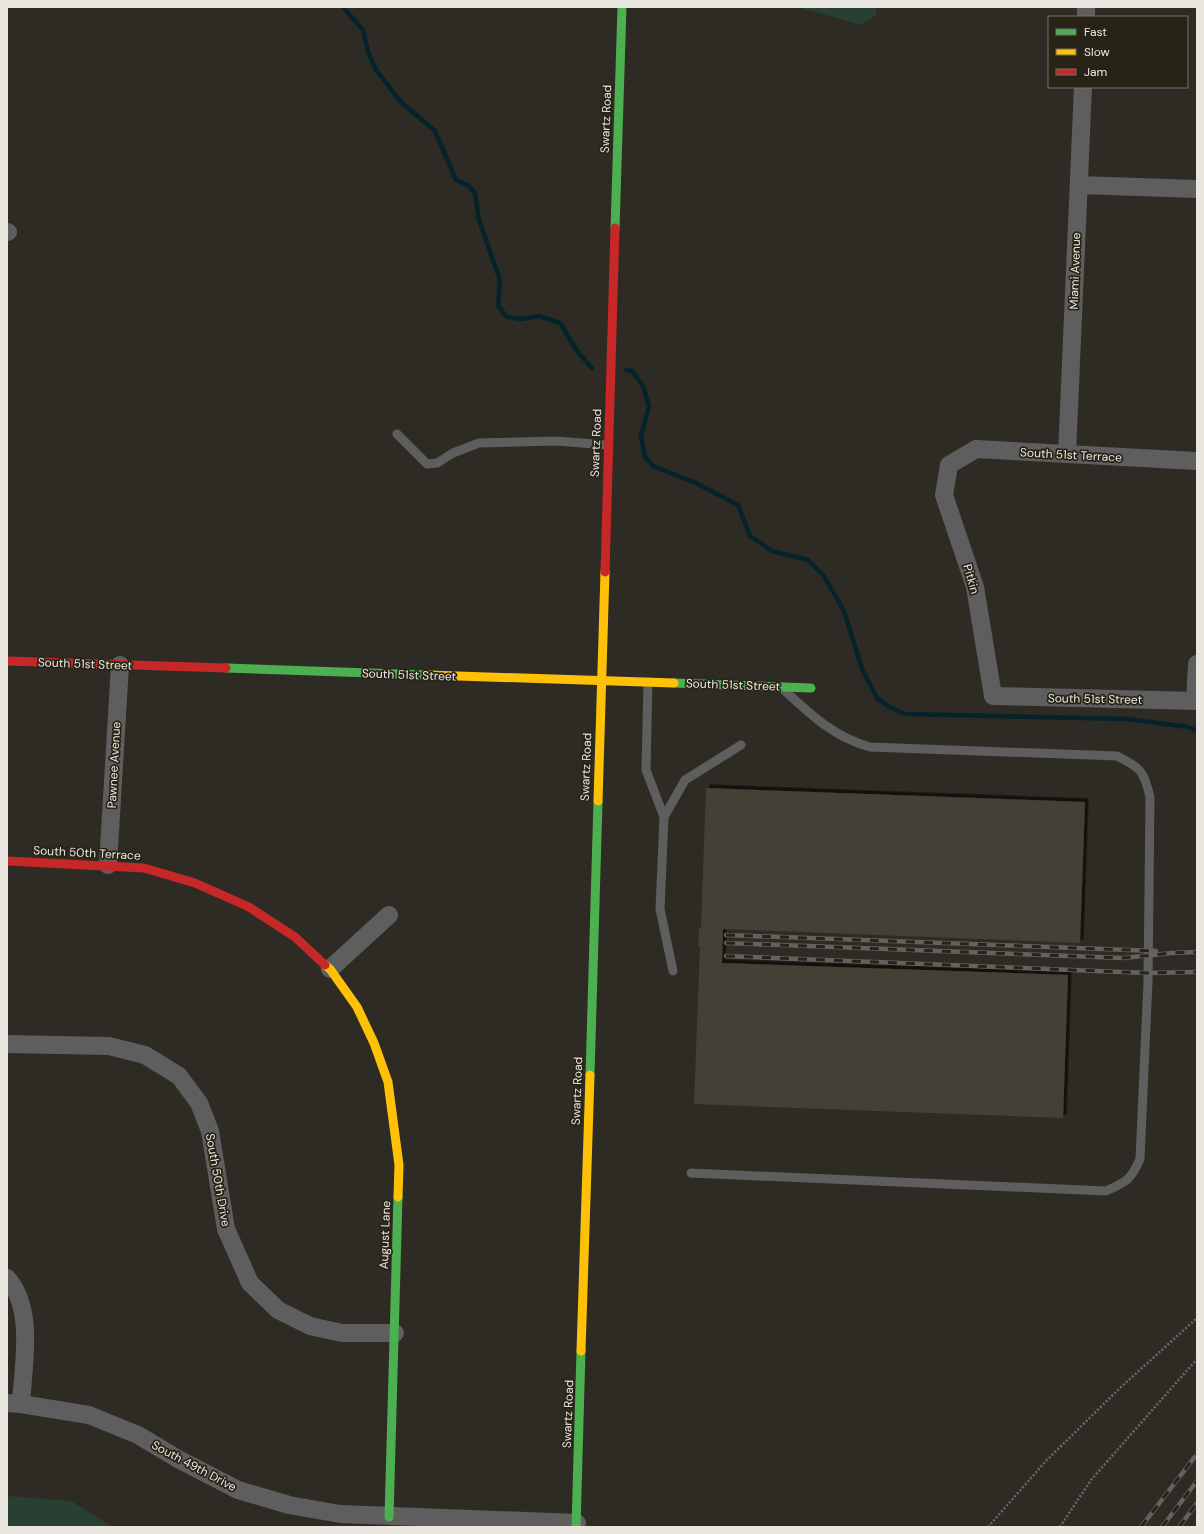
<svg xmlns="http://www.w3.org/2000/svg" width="1204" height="1534" viewBox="0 0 1204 1534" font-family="'DM Sans',sans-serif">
	<defs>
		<filter id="shadow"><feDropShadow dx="3.5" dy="-3.5" stdDeviation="0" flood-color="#0009"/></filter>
	</defs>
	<rect width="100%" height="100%" fill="#2e2b24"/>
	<g fill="#274032">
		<polygon points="798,7 877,7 875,16 861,25"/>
		<polygon points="7,1496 71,1501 113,1527 7,1527"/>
	</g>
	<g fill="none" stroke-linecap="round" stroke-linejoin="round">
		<g stroke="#04232a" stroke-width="4.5">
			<polyline points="343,7 363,30 368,52 376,70 401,102 435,131 456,180 469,186 475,193 479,220 500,280 498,306 507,317 521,319 539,316 560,323 577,351 592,368"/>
			<polyline points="626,370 632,371 643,386 649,406 641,436 645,457 653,466 696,483 738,505 750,536 772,551 808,560 824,576 844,611 862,669 877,698 889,707 906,714 1127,719 1188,727 1197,731"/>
		</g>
	</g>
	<polygon fill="#444036" filter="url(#shadow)" points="706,788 1085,802 1080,943 723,929 722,963 1068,975 1063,1118 694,1104 700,946 698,946 699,928 701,929"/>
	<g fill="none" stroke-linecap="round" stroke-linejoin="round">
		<g stroke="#6a6967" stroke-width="2.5" stroke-dasharray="2 2" stroke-linecap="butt">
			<polyline points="988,1527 1046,1461 1120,1388 1197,1318"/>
			<polyline points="1060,1527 1091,1480 1197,1359"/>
		</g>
		<g stroke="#5e5e5e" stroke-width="9">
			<polyline points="397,434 427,464 437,463 453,453 479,443 555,441 608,445"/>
			<polyline points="648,682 646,770 664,817 660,909 673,971"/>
			<polyline points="664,817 685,780 741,745"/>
			<path d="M691 1173 1106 1191C1126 1182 1131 1180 1140 1159L1148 982 1150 797C1144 771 1141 768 1117 756L870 747C834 737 811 715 784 690"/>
		</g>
		<g stroke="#5e5e5e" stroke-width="18">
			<polyline points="1086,17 1086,7"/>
			<polyline points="1079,185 1197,189"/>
			<polyline points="7,232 8,232"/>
			<polyline points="1067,454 1083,87"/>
			<polyline points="1197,461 976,449 949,465 944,495 975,587 993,696 1197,701"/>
			<polyline points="1195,701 1197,664"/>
			<polyline points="108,865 120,665"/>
			<polyline points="330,969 389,915"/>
			<polyline points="7,1044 109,1046 145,1055 179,1076 199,1103 210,1131 226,1229 250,1283 278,1310 310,1326 342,1333 395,1333"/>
			<path d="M7 1278C35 1309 23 1366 21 1404"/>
			<polyline points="7,1403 21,1404 89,1415 138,1435 178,1459 238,1490 289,1505 340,1514 577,1523"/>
		</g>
		<g stroke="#4caf50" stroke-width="9">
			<polyline points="615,228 622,7"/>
			<polyline points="226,668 428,675"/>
			<polyline points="674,683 811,688"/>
			<polyline points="590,1075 598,801"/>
			<polyline points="389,1517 398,1197"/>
			<polyline points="576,1527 581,1351"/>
		</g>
		<g stroke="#ffc107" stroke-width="9">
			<polyline points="428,675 674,683"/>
			<polyline points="598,801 605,572"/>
			<polyline points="325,965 330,969 357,1007 374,1043 388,1082 399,1165 398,1197"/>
			<polyline points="581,1351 590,1075"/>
		</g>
		<g stroke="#c62828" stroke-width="9">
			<polyline points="605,572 615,228"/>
			<polyline points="7,661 226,668"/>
			<polyline points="7,861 144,868 195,883 249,907 295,937 325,965"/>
		</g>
		<g stroke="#636260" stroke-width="4.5">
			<g id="rail">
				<polyline points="726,935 1156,951"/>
				<polyline points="726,943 1123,958 1172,953 1197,952"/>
				<polyline points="726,956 1148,973 1197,972"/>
				<polyline points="1141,1527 1197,1454"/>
				<polyline points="1162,1527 1197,1481"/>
				<polyline points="1179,1527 1197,1503"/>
			</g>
		</g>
		<use href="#rail" stroke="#272317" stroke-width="3" stroke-dasharray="9" stroke-linecap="butt"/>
	</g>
	<g text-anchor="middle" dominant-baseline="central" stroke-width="3.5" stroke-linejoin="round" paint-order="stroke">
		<g font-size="12" fill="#eae7e0" stroke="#272317">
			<text transform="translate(606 119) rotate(-88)">Swartz Road</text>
			<text transform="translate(1075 271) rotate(-88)">Miami Avenue</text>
			<text transform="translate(596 443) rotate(-88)">Swartz Road</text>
			<text transform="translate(1071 455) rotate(3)">South 51st Terrace</text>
			<text transform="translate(971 579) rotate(74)">Pitkin</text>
			<text transform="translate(85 664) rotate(2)">South 51st Street</text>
			<text transform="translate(409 675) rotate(2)">South 51st Street</text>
			<text transform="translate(733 685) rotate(2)">South 51st Street</text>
			<text transform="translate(1095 699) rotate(1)">South 51st Street</text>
			<text transform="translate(114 765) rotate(-87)">Pawnee Avenue</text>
			<text transform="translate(586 767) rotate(-88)">Swartz Road</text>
			<text transform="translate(87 853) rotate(3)">South 50th Terrace</text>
			<text transform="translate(577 1091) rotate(-88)">Swartz Road</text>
			<text transform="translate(218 1180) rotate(80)">South 50th Drive</text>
			<text transform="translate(385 1235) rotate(-88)">August Lane</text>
			<text transform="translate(568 1414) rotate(-88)">Swartz Road</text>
			<text transform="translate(194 1466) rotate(28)">South 49th Drive</text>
		</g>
	</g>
	<rect width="1204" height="1534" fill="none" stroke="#eae7e0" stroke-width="16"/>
	<rect x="1048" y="16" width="140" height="72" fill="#272317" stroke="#757167"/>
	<rect x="1056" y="29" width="20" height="6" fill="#4caf50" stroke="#757167"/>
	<text x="1084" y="36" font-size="12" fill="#eae7e0">Fast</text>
	<rect x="1056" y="49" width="20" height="6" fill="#ffc107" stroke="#757167"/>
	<text x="1084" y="56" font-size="12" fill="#eae7e0">Slow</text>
	<rect x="1056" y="69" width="20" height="6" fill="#c62828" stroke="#757167"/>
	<text x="1084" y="76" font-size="12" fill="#eae7e0">Jam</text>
</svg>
